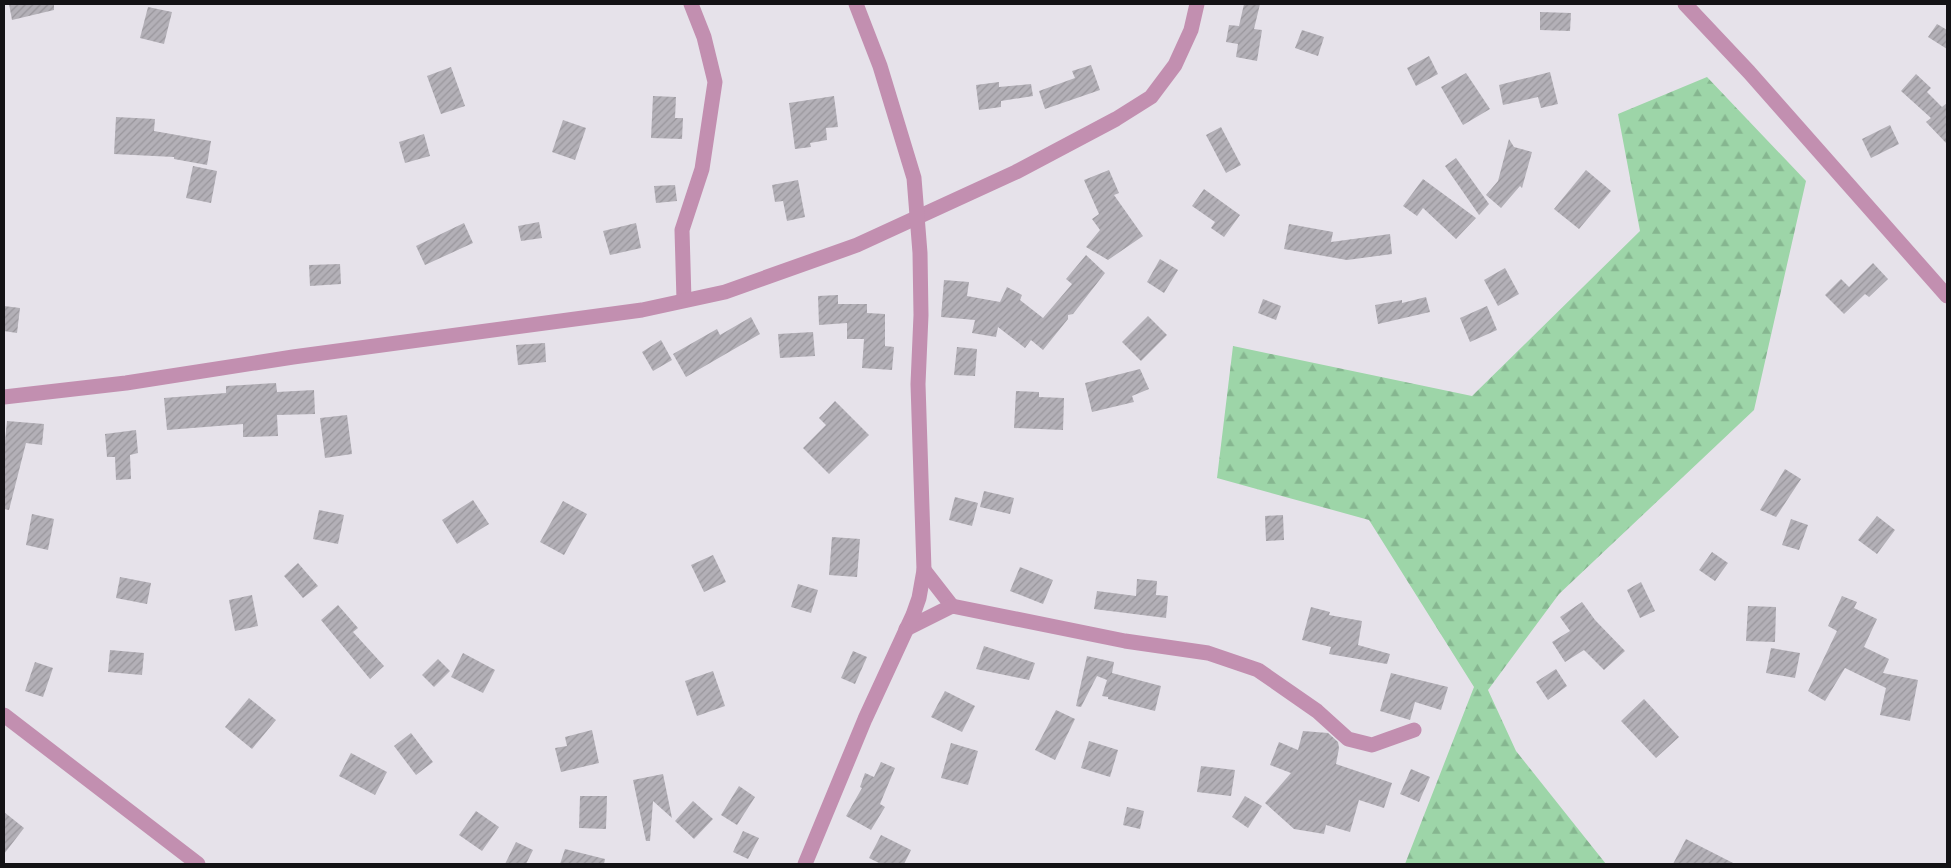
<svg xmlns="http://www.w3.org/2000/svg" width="1951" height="868" viewBox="0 0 1951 868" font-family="'IBM Plex Sans',sans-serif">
	<defs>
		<pattern id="forest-firs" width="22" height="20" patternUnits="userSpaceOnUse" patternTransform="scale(1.25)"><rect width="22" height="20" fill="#9dd5a8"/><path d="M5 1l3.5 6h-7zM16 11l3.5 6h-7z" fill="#86b690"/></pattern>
		<pattern id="building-hatch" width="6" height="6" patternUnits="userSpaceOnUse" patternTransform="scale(1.25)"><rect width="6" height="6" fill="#b3b0b7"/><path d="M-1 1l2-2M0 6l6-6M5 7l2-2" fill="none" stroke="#99969c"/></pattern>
	</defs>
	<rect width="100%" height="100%" fill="#e6e2ea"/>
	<polygon fill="url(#forest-firs)" points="1707,77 1806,181 1754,410 1559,594 1488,690 1516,751 1606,864 1405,864 1474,687 1369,520 1217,478 1233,346 1472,396 1640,231 1618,114"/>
	<g fill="url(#building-hatch)">
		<polygon points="9,4 54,4 54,10 12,20"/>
		<polygon points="1244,4 1260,4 1254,29 1262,30 1257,61 1236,57 1238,44 1226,42 1229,25 1239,26"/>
		<polygon points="148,7 172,12 164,44 140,38"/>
		<polygon points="1540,12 1571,13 1570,31 1540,30"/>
		<polygon points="1937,24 1947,30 1947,49 1928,37"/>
		<polygon points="1302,30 1324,37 1318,56 1295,48"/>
		<polygon points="1429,56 1438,74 1416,86 1407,68"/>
		<polygon points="1091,65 1100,90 1045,109 1039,91 1075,78 1072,71"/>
		<polygon points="451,67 465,106 441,114 427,76"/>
		<polygon points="1550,72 1558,104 1541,108 1538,97 1503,105 1499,85"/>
		<polygon points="1466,73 1490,109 1463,125 1441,87"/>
		<polygon points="1916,74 1931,88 1927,92 1942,107 1947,103 1947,144 1926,122 1931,118 1901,91"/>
		<polygon points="999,82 999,87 1031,84 1033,96 1001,101 1001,107 979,110 976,85"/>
		<polygon points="653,96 676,97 675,118 683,118 682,139 651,138"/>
		<polygon points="834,96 838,127 826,128 827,140 810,143 811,147 795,149 789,103"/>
		<polygon points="116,117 155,119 154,131 211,141 207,165 174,159 174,157 114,154"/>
		<polygon points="563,120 586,128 575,160 552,152"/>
		<polygon points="1890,125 1899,144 1871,158 1862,139"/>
		<polygon points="1221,127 1241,165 1226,173 1206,135"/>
		<polygon points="424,134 430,156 405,163 399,142"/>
		<polygon points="1509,139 1514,147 1532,152 1522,188 1520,186 1501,208 1486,195 1498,181"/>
		<polygon points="1456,158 1489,204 1479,215 1445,166"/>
		<polygon points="193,166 217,171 211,203 186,198"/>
		<polygon points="1109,170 1119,193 1114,195 1143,236 1108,260 1086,247 1100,230 1092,219 1099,214 1084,180"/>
		<polygon points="1586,170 1611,191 1579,229 1554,209"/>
		<polygon points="1423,179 1476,218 1456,239 1423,208 1417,216 1403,206"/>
		<polygon points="798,180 805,217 787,221 783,201 775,202 772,185"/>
		<polygon points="675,185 677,201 656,203 654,186"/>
		<polygon points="1204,189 1240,215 1224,237 1211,228 1215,222 1192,206"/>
		<polygon points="539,222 542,238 521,241 518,226"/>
		<polygon points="464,223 473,243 425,265 416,246"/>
		<polygon points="636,223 641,248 610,255 603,231"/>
		<polygon points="1289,224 1333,232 1331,242 1390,234 1392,254 1347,260 1284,249"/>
		<polygon points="1086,255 1105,273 1073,314 1068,315 1068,319 1043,350 1031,340 1025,348 998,327 996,337 972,333 975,320 941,317 944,280 969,282 967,296 1000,302 1007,287 1022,295 1020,300 1043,318 1072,284 1066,279"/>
		<polygon points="1160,259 1178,270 1164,293 1147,282"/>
		<polygon points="1873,263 1888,279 1869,297 1865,294 1844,314 1825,295 1841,279 1849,287"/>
		<polygon points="340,264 341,284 310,286 309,265"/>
		<polygon points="1505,268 1519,294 1498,306 1484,280"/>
		<polygon points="838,295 838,304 867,304 867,313 885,314 885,346 894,347 892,370 862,368 864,339 847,339 847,323 819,325 818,296"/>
		<polygon points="1426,297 1430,312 1378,324 1375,305 1402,300 1402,303"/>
		<polygon points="1263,299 1281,306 1276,320 1258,313"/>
		<polygon points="4,306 20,308 17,333 4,331"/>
		<polygon points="1487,306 1497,330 1470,342 1460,318"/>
		<polygon points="1148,316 1167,335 1141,361 1122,342"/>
		<polygon points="751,317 760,334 686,377 673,354 717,329 720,335"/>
		<polygon points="813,332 815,356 780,358 778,334"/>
		<polygon points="661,340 672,360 653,371 642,352"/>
		<polygon points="545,343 546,362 518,365 516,345"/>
		<polygon points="957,347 977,349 975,376 954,375"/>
		<polygon points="1140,369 1149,389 1132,396 1134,402 1092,412 1085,383"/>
		<polygon points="276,383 277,392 314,390 315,414 277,415 278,436 243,437 243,424 167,430 164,398 226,393 226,386"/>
		<polygon points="1016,391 1039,392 1039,397 1064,398 1063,430 1014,428"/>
		<polygon points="835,401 869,435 829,474 803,448 826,425 819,418"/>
		<polygon points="347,415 352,454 325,458 320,418"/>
		<polygon points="7,421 44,424 42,445 26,443 9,510 4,509 4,451"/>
		<polygon points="136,430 138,453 130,455 131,479 116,480 115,457 107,457 105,434"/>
		<polygon points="1785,469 1801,479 1776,517 1760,510"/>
		<polygon points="984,491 1014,498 1010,514 980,507"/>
		<polygon points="955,497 978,503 972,526 949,520"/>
		<polygon points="473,500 489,524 457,544 442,520"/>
		<polygon points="563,501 587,514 564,555 540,542"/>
		<polygon points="319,510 344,515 338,544 313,539"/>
		<polygon points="32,514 54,519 48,550 26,545"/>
		<polygon points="1283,515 1284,540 1266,541 1265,516"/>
		<polygon points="1877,516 1895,530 1877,554 1858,540"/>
		<polygon points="1791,519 1808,525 1799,550 1782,545"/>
		<polygon points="832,537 860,539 857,577 829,575"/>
		<polygon points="1712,552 1728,563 1715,581 1699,570"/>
		<polygon points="713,555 726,582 704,592 691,565"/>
		<polygon points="298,563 318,586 303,598 284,576"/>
		<polygon points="1020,567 1053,580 1043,604 1010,591"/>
		<polygon points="120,577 151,583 147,604 116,598"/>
		<polygon points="1137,579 1157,581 1156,595 1168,596 1166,618 1094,609 1097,591 1136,596"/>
		<polygon points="1641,582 1655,611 1640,618 1627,590"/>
		<polygon points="798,584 818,590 811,613 791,607"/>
		<polygon points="252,595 258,626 235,631 229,600"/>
		<polygon points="1842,596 1857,602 1854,608 1877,619 1864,647 1889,659 1883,673 1918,680 1910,721 1880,715 1886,688 1845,668 1825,701 1808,691 1837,631 1828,626"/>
		<polygon points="1582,602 1595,620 1625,651 1604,670 1584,650 1565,662 1552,642 1570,631 1560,617"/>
		<polygon points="338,605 358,628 353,632 384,666 370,679 321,620"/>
		<polygon points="1748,606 1776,607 1775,642 1746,641"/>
		<polygon points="1311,607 1330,612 1329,615 1362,621 1358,645 1390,654 1387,664 1329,654 1331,647 1302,640"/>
		<polygon points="984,646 1035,663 1029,680 976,669"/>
		<polygon points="1771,648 1800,653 1795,678 1766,673"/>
		<polygon points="110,650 144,653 142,675 108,672"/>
		<polygon points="853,651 867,657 855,684 841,678"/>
		<polygon points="463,653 495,670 483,693 451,677"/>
		<polygon points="1087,656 1114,662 1112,673 1161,686 1155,711 1108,699 1108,697 1102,696 1107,680 1097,676 1081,707 1076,706"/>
		<polygon points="438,659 450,671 434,687 422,675"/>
		<polygon points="35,662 53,668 43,697 25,691"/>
		<polygon points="1556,669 1567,686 1548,700 1536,682"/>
		<polygon points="713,671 725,706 697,716 685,681"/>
		<polygon points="1391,673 1448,687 1441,710 1415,702 1410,720 1380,711"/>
		<polygon points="945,691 975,706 962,732 931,717"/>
		<polygon points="249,698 276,720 252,749 225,727"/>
		<polygon points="1644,699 1679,737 1656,758 1621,721"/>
		<polygon points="1056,710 1075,719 1055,760 1035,750"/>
		<polygon points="592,730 599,763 561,772 555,748 567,746 565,737"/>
		<polygon points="1303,731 1328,733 1338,742 1339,748 1336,764 1392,783 1384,808 1359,800 1350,832 1326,825 1324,834 1294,829 1265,803 1291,773 1270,765 1279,742 1298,750"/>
		<polygon points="411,733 433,762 416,775 394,746"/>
		<polygon points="1089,741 1118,750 1110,777 1081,768"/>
		<polygon points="951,743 978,751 968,785 941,778"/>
		<polygon points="351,753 387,772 375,795 339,776"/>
		<polygon points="881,762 895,768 880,804 885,807 871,830 846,816 862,788 860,787 865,773 874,777"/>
		<polygon points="1201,766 1235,770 1231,796 1197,792"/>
		<polygon points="1411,769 1430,777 1419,802 1400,794"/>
		<polygon points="663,774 672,818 653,801 650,841 646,841 633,780"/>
		<polygon points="739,786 755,797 737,825 721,815"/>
		<polygon points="580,796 607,796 606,829 579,828"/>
		<polygon points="1245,796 1262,806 1248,828 1232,817"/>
		<polygon points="693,801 713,819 694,839 675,821"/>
		<polygon points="1127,807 1144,811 1140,829 1123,825"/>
		<polygon points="476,811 499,827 482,851 459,835"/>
		<polygon points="4,812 24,828 4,854"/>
		<polygon points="743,831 759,838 748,859 733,852"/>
		<polygon points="881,835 911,850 904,864 881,864 869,858"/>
		<polygon points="1686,839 1735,864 1673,864"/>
		<polygon points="516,842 533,850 526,864 505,864"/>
		<polygon points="565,849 605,859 604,864 560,864"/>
	</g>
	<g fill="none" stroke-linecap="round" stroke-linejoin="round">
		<g stroke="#c28fb0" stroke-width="15">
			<polyline points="1685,4 1749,72 1947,296"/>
			<polyline points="684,300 682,230 702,169 715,82 704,37 691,4"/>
			<polyline points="4,397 126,383 293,357 642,310 725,292 857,245 1016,172 1116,119 1151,97 1175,65 1191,30 1197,4"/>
			<polyline points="924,570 952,606"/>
			<polyline points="906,629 952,606 1125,641 1208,653 1258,670 1317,711 1348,739 1372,745 1414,730"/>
			<polyline points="4,715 198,864"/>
			<polyline points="805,864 865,719 913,615 919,598 924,570 918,384 921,315 920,253 914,178 880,66 856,4"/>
		</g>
	</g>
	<rect width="1951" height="868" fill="none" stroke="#131215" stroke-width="10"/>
</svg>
